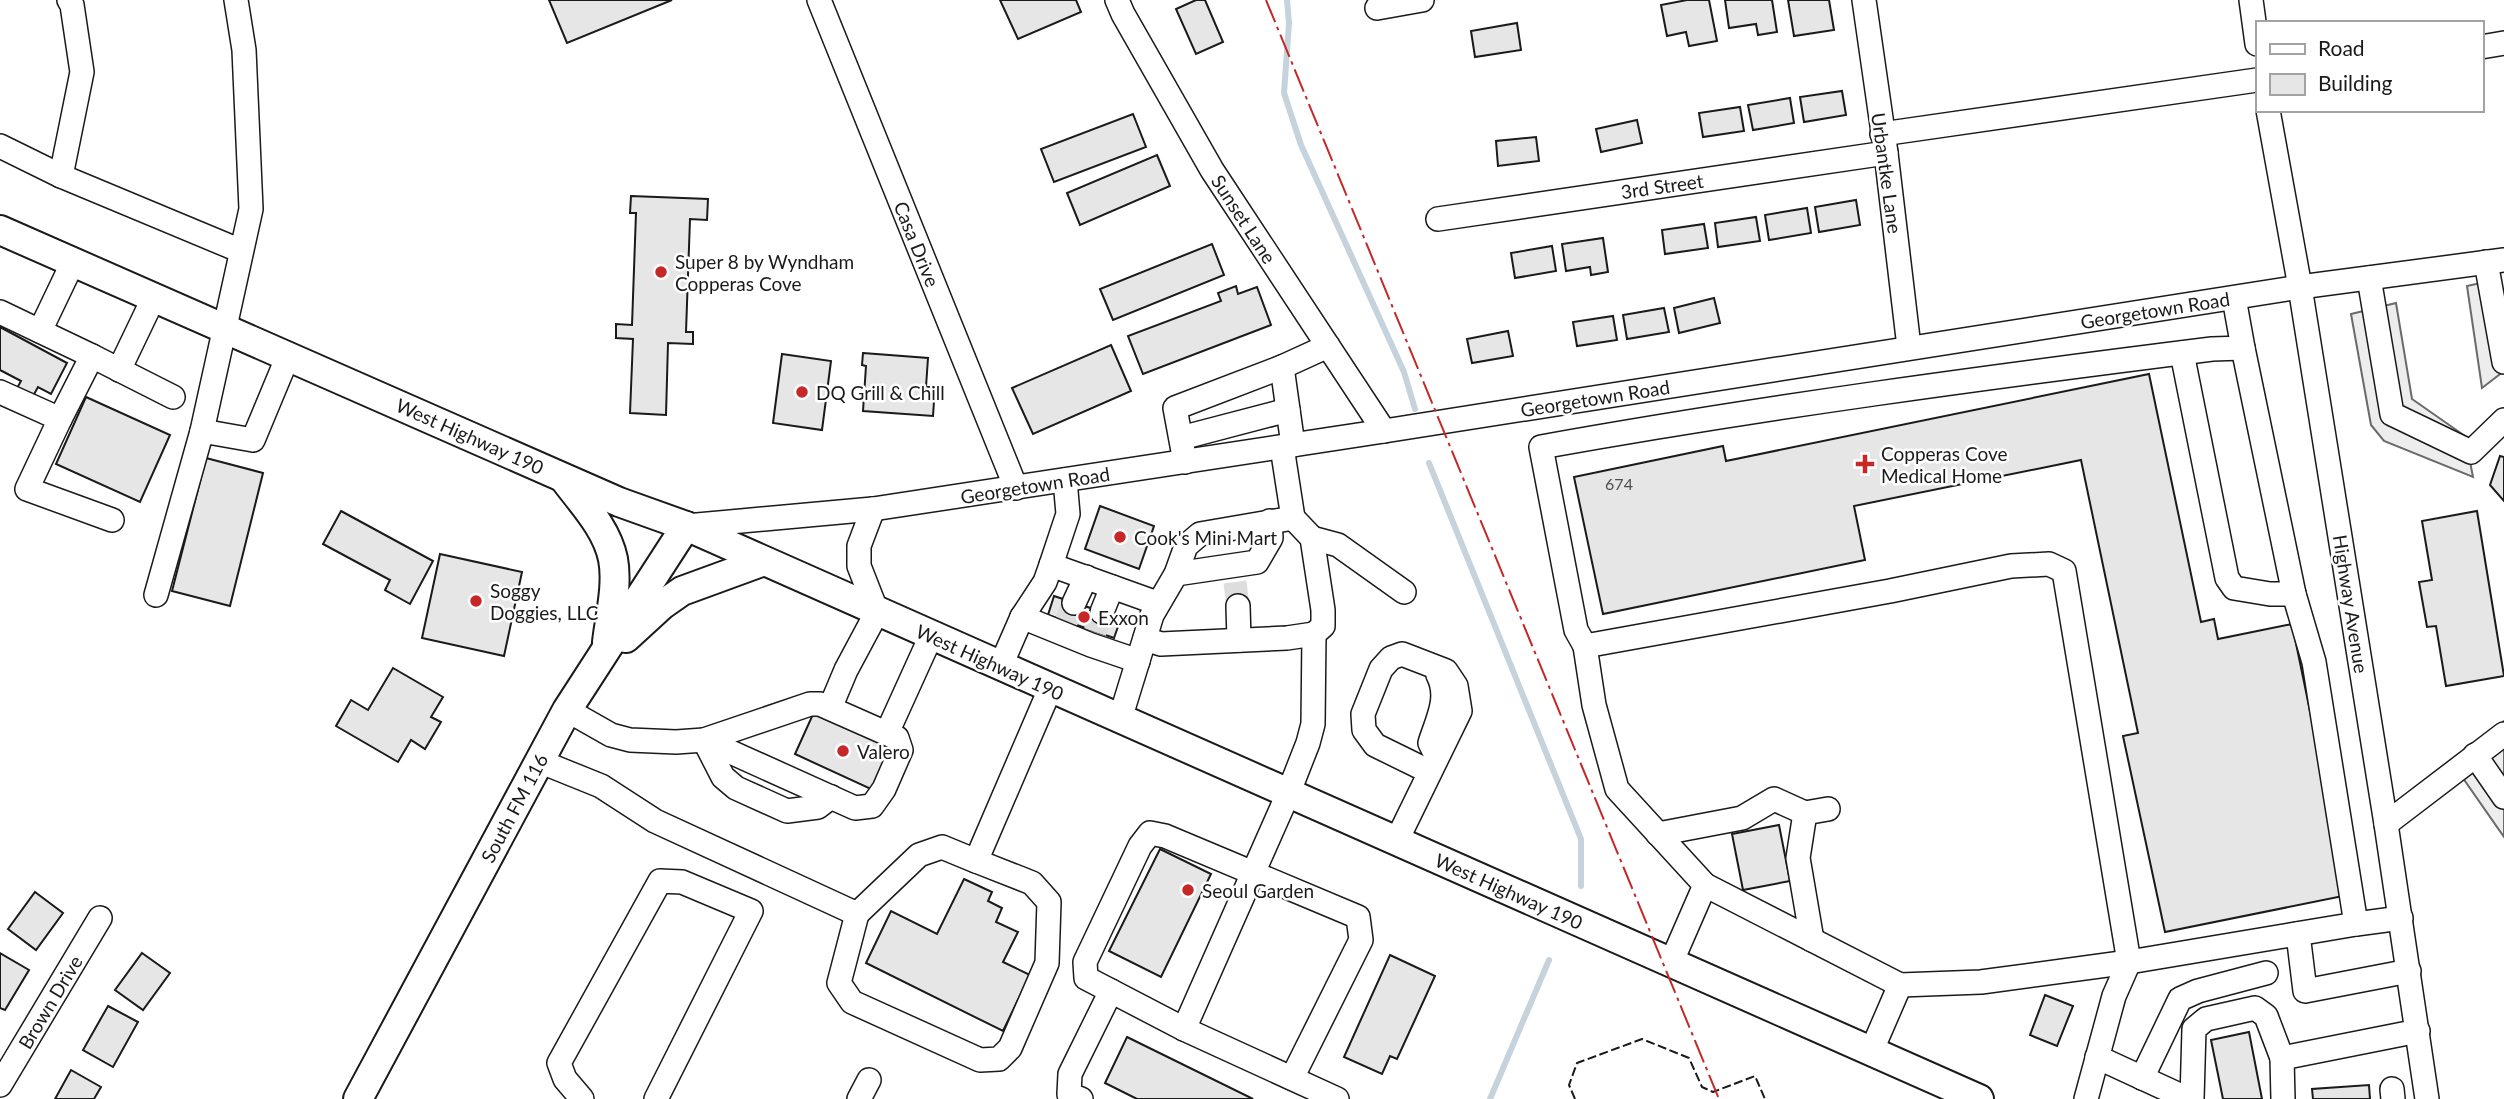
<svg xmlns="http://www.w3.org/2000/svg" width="2504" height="1099" viewBox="0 0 2504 1099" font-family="Lato,sans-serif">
	<rect width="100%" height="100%" fill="#fff"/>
	<g fill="#ededed" stroke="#6a6a6a" stroke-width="2">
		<polygon points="2499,279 2502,289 2504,289 2504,371 2482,388 2467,286"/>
		<polygon points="2396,303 2412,399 2465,436 2473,477 2384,441 2371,425 2351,314"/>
		<polygon points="2504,721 2504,837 2451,761"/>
	</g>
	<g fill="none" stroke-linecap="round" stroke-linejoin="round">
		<g stroke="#c6d2dc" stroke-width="6">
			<polyline points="1287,0 1289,23 1284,93 1301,145 1404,372 1415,409"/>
			<polyline points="1429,463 1581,839 1581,886"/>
			<polyline points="1490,1099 1549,960"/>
		</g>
	</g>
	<g fill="#e6e6e6" stroke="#1a1a1a" stroke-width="2">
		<polygon points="549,0 672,0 567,43"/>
		<polygon points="1000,0 1076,0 1081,12 1018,39"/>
		<polygon points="1196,0 1205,0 1223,42 1196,54 1176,9"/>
		<polygon points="1687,0 1709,0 1717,41 1689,46 1686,32 1667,36 1661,5"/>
		<polygon points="1725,0 1772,0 1777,32 1758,35 1756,24 1729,28"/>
		<polygon points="1788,0 1829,0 1834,30 1794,36"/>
		<polygon points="1517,23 1521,50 1475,57 1471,31"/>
		<polygon points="1842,91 1846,115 1804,122 1800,97"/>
		<polygon points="1790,98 1794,123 1753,130 1748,105"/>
		<polygon points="1740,107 1744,131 1703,137 1699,113"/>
		<polygon points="1133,114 1146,147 1054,182 1041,149"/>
		<polygon points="1637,120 1642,143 1601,152 1596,129"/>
		<polygon points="1536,137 1539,161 1498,166 1496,141"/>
		<polygon points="1157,155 1170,186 1080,225 1067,193"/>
		<polygon points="631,196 708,199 707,220 690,219 686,332 693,332 693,344 668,343 666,415 630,413 633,339 616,338 616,324 632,325 636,213 630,213"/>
		<polygon points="1856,200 1860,225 1819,232 1815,207"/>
		<polygon points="1807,208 1811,233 1769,240 1765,215"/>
		<polygon points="1756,217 1760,241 1718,247 1715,223"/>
		<polygon points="1704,224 1708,248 1665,254 1662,230"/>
		<polygon points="1603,238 1608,272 1591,275 1590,267 1566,271 1562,244"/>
		<polygon points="1212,244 1224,275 1113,320 1100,289"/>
		<polygon points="1552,246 1556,271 1515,278 1511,253"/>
		<polygon points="1236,286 1238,294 1257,287 1271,325 1143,374 1128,336 1221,301 1218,293"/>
		<polygon points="1714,298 1720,323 1679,333 1674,308"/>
		<polygon points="1664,308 1669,332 1627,339 1623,315"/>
		<polygon points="1613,316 1617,340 1577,346 1573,322"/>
		<polygon points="0,327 67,363 51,394 38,387 32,398 16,390 21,381 0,370"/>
		<polygon points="1508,331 1513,356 1472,363 1467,339"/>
		<polygon points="1111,345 1131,391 1033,434 1012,388"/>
		<polygon points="863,353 928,358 926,387 935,387 933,416 863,411 866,366 862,365"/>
		<polygon points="782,354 831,361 822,430 773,423"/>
		<polygon points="2149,374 2201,622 2214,619 2218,639 2292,624 2348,895 2165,932 2123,736 2138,733 2081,460 1854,506 1865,560 1603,614 1574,477 1723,446 1726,461"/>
		<polygon points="86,397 170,435 140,502 56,464"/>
		<polygon points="2500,456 2504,457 2504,501 2490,485"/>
		<polygon points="206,458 263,473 230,606 172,591"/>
		<polygon points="1100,506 1154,526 1139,569 1085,549"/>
		<polygon points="341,511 433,561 410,604 385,590 390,580 323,544"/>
		<polygon points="2477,511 2504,676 2446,686 2436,626 2427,627 2419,582 2432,580 2422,521"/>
		<polygon points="440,554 522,572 504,656 422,638"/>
		<polygon points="1054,596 1121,618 1114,638 1048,615"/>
		<polygon points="393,668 443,697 431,717 441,722 425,749 411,740 398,762 336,726 351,700 368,710"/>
		<polygon points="814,712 892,747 873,790 795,754"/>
		<polygon points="1779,825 1790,881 1743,890 1732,834"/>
		<polygon points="1160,849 1211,874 1161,977 1109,951"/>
		<polygon points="964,879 992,892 988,901 1002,908 996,922 1018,932 1003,962 1030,975 1003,1031 866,963 891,911 937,934"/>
		<polygon points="35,892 63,913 36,950 8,929"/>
		<polygon points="0,953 29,970 5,1010 0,1008"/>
		<polygon points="142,953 170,973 143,1010 115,990"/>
		<polygon points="1390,955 1435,976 1397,1059 1390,1056 1382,1074 1344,1057"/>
		<polygon points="2045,995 2073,1006 2057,1046 2030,1035"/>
		<polygon points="108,1006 138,1022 113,1067 83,1050"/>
		<polygon points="2249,1032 2262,1099 2223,1099 2211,1040"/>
		<polygon points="1127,1037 1253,1099 1137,1099 1105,1083"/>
		<polygon points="71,1070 101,1087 94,1099 55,1099"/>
		<polygon points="2369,1085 2370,1099 2313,1099 2312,1089"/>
	</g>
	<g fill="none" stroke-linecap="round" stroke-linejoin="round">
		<g stroke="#ddd" stroke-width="23" stroke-dasharray="23 11" stroke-linecap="butt">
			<polyline points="1235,582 1238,606"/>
			<polyline points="1066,622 1074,603"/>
			<polyline points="1095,632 1102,612"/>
		</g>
		<g stroke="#1a1a1a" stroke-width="26">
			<g id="minor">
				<polyline points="819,0 1016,488"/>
				<polyline points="1117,0 1123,14 1212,170 1384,431"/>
				<polyline points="1864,0 1886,153 1909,347"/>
				<polyline points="2251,0 2257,44"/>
				<polyline points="1377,8 1422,0"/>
				<polyline points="2481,47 2504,43"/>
				<polyline points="2268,110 2300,287 2386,824 2427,1099"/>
				<polyline points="1882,134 2257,80"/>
				<polyline points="0,146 61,176 241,251"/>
				<polyline points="61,176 82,72 72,5 69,0"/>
				<polyline points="1438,219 1886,153"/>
				<polyline points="2486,262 2504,362"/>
				<polyline points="2369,278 2392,414 2471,452 2504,420"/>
				<polyline points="0,312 92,356 60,419 0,392"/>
				<polyline points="40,331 73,262"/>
				<polyline points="2182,353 2227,578 2234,588 2270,594 2294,594 2243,348"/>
				<polyline points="92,356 173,397"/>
				<polyline points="119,370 154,297"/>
				<polyline points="60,419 27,489 112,520"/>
				<polyline points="202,431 251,209 244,50 236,0"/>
				<polyline points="1181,438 1288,410"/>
				<polyline points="1293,445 1282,367 1328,346"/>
				<polyline points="1185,462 1175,408 1282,367"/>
				<polyline points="686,526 873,509 1384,431 2300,287 2504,260"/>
				<polyline points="1312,538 1338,545 1404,592"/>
				<polyline points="1051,565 1157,603"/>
				<polyline points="1176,574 1257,562 1271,538 1270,521"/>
				<polyline points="156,595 202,431 253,440 288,356"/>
				<polyline points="1074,603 1086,577"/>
				<polyline points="1238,606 1239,640"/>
				<polyline points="1102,612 1112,587"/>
				<polyline points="1022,617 1091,645 1138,661"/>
				<polyline points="1145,639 1161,644 1287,638 1314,634 1323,626 1323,610 1312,538 1293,518"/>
				<polyline points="1585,646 1594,705 1617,789 1705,885 1671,963"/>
				<polyline points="1001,665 1022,617 1045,582 1051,565 1068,514 1065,480"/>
				<polyline points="830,708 846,670 877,612 859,566 859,546 873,509"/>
				<polyline points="567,710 611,735 630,740 676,742 704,740 810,704 820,704 897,738 901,750 884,789 872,806 855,808 704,740"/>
				<polyline points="1120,719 1152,615 1176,574 1186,546 1200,534 1293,518 1282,447"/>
				<polyline points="887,733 931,636"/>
				<polyline points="704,740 723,777 736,788 787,811 818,807 831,797"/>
				<path d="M1434 751 1430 743C1437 720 1450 698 1438 675"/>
				<polyline points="2475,755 2504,797"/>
				<polyline points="539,761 601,786 655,821 857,914 919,855 942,847 976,861 1050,689"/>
				<polyline points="1805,813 1828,809"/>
				<polyline points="2386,824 2504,734"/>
				<polyline points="1658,834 1742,818 1774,799 1805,813 1798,858 1812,940"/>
				<polyline points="1396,842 1460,711 1456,686 1446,671 1402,654 1391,658 1381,669 1363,714 1364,730 1375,745 1430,772"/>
				<polyline points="1705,885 1900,985 1871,1052"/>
				<polyline points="857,914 839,983 852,1002 980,1060 999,1059 1010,1048 1047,963 1049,902 1032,883 976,861"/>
				<polyline points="2356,924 2401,918"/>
				<polyline points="2298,934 2305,991 2409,971"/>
				<polyline points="1900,985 1981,982 2129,962 2356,924 2314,662 2294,594"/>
				<polyline points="1111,991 1086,978 1085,962 1140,846 1150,833 1165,836 1358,917 1361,940 1292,1078"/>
				<polyline points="1184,1029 1288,794 1308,743 1313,724 1314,634"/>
				<polyline points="2097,1057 2188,1099"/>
				<polyline points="2142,1078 2180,999 2198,991 2266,973"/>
				<polyline points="0,1085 100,918"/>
				<polyline points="2392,1089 2393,1099"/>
				<polyline points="582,1099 565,1079 559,1063 660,881 682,882 751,911 656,1099"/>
				<polyline points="859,1099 869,1080"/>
				<polyline points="1081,1099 1069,1094 1070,1074 1111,991 1184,1029 1337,1099"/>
				<path d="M2086 1099 2114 996 2129 962 2064 571 2049 564 2011 566 1890 591 1585 646 1576 630 1541 447C1764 407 1988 377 2212 349L2243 348 2234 298"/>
				<polyline points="2192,1099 2194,1029 2206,1019 2255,1008 2266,1016 2282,1058"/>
				<polyline points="2283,1099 2282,1058 2418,1031"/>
			</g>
		</g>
		<g stroke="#1a1a1a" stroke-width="32">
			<g id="major">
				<polyline points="0,230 619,502 686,526 1979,1099"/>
				<path d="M565 480C583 504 607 529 613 559 618 585 610 616 607 642"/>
				<polyline points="626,638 662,605 682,591 764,561"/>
				<polyline points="358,1099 567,710 686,526"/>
			</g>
		</g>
		<use href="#minor" stroke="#fff" stroke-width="23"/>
		<use href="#major" stroke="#fff" stroke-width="28"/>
		<polyline stroke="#1a1a1a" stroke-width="2" stroke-dasharray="9 3.5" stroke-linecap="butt" points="1575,1099 1569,1085 1577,1063 1642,1039 1689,1058 1702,1087 1713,1092 1755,1076 1765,1099"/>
		<polyline stroke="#c62828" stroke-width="2" stroke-dasharray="24 5 3.5 5" stroke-linecap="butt" points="1266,0 1719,1099"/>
	</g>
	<g fill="#c62828" stroke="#fff" stroke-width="2.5">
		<circle cx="661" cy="272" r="7"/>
		<circle cx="802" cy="392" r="7"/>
		<path d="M1861.5 453.5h7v7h7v7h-7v7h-7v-7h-7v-7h7z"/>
		<circle cx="1120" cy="537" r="7"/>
		<circle cx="476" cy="601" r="7"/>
		<circle cx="1084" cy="617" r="7"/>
		<circle cx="843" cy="751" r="7"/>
		<circle cx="1188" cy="890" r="7"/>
	</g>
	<g text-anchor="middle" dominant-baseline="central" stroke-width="5" stroke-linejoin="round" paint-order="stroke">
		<g font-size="16" fill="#4d4d4d">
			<text x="1619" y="483">674</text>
		</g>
		<g font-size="19" fill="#1a1a1a" stroke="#fff">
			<text transform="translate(1887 173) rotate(82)">Urbantke Lane</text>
			<text transform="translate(1662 186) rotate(-8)">3rd Street</text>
			<text transform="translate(1244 219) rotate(57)">Sunset Lane</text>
			<text transform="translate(917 244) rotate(68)">Casa Drive</text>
			<text transform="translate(2155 310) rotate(-9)">Georgetown Road</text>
			<text transform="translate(1595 398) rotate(-9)">Georgetown Road</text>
			<text transform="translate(470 436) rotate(24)">West Highway 190</text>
			<text transform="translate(1035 485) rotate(-9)">Georgetown Road</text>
			<text transform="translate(2351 604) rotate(81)">Highway Avenue</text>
			<text transform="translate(990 662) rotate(24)">West Highway 190</text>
			<text transform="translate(514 808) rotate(-62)">South FM 116</text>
			<text transform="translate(1509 891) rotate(24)">West Highway 190</text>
			<text transform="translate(50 1002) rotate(-59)">Brown Drive</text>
		</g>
		<g font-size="19" fill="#1a1a1a" stroke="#fff" text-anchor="start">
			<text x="675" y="261">Super 8 by Wyndham<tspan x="675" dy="22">Copperas Cove</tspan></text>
			<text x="816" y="392">DQ Grill &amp; Chill</text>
			<text x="1881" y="453">Copperas Cove<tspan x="1881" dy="22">Medical Home</tspan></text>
			<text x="1134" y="537">Cook's Mini Mart</text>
			<text x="490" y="590">Soggy<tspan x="490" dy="22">Doggies, LLC</tspan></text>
			<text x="1098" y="617">Exxon</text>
			<text x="857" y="751">Valero</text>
			<text x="1202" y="890">Seoul Garden</text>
		</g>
	</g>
	<rect x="2256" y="21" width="228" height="91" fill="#ffffff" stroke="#a3a3a3" stroke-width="2"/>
	<rect x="2270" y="44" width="35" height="10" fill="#ffffff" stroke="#a3a3a3" stroke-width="2"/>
	<text x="2318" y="56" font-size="21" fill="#1a1a1a">Road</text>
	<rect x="2270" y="74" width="35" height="21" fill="#e6e6e6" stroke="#a3a3a3" stroke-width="2"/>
	<text x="2318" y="91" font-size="21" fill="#1a1a1a">Building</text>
</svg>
